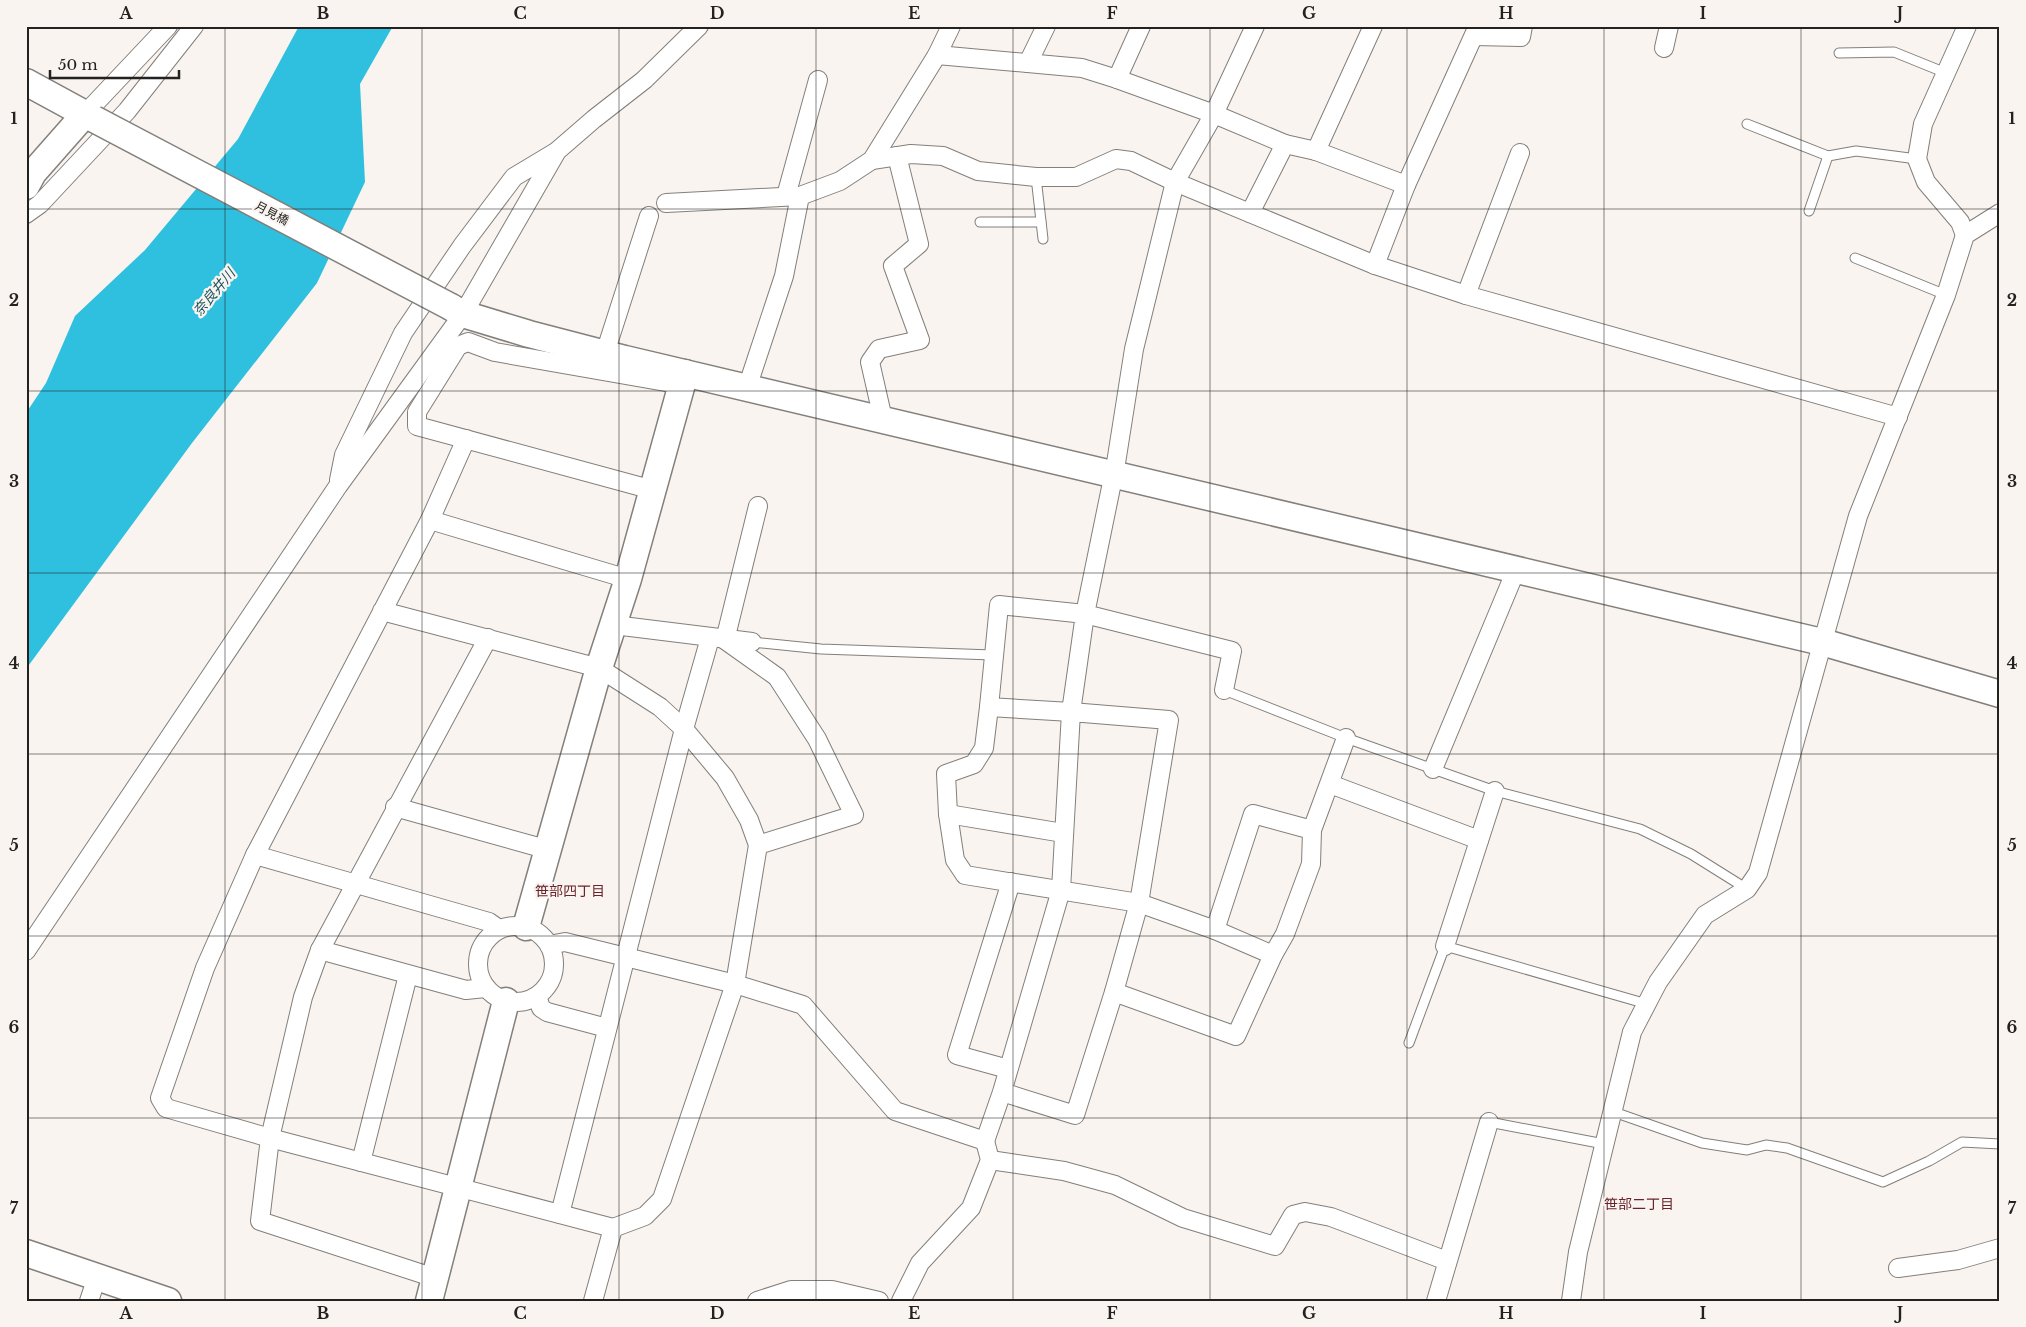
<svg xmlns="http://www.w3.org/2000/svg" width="2026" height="1327" viewBox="0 0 2026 1327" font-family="'Libre Baskerville','Noto Sans JP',serif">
	<rect width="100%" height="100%" fill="#f9f4ef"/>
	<polygon fill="#2fc0df" points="299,26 393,26 360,84 365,182 317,283 192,443 26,669 26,413 46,383 75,316 145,250 238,139"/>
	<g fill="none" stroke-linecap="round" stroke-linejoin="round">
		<g stroke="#837f7a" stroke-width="11">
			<g id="lane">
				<polyline points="1839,53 1894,52 1946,73"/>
				<polyline points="1747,124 1828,156 1856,151 1917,159"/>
				<polyline points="1036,177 1043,239"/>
				<polyline points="1809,211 1828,156"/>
				<polyline points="980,222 1041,222"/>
				<polyline points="1855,258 1946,295"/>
				<polyline points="752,642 821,649 993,655"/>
				<polyline points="1224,690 1346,738 1495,791 1640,829 1691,854 1747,889"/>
				<polyline points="1409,1043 1445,946 1647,1004"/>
				<polyline points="1611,1111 1702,1143 1747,1150 1766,1145 1787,1148 1883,1182 1929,1161 1962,1142 2000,1144"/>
				<polyline points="1489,1122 1604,1144"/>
			</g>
		</g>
		<g stroke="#837f7a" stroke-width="20">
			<g id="street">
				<polyline points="1474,36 1521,37 1523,26"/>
				<polyline points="1664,48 1669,26"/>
				<polyline points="937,55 1082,68 1117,79 1214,114 1285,144 1316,151 1406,185"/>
				<polyline points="1028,63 1046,26"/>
				<polyline points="1117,79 1141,26"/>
				<polyline points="85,114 168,26"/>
				<polyline points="1316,151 1373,26"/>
				<polyline points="872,160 911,154 943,156 978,171 1036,177 1076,177 1116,159 1131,161 1175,182 1375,265 1466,295 1898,417"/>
				<polyline points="786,196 818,80"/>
				<polyline points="666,203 800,196"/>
				<polyline points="1250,213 1285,144"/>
				<polyline points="26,214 40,204 127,111 194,26"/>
				<polyline points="1965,235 1960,222 1926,182 1917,159 1923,124 1967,26"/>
				<polyline points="1375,265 1406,185 1478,26"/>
				<polyline points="1466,295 1520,153"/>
				<polyline points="605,353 649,216"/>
				<polyline points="747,388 784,276 800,196 840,181 872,160 937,55 951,26"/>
				<polyline points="883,419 870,362 879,349 920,340 893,266 919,244 897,156"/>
				<polyline points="339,480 344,455 403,333 462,246 514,177 554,153"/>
				<polyline points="653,490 417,426 417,412 458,346 468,342 495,352 677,384"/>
				<polyline points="430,520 628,579"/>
				<polyline points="382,611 599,668 660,707 684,729 725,778 749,820 758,845 735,984 662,1199 645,1216 613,1228 270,1138 166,1108 160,1098 205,968 255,855 430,520 466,439"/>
				<polyline points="614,625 752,642"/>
				<polyline points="1224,690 1232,651 1085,614 999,605 989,707 1071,712 1085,614 1116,463 1134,349 1175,182 1214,114 1255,26"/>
				<polyline points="989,707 984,748 974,764 946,774 948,814 955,860 965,875 1139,903 1215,930 1273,955"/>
				<polyline points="1433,769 1516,570"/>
				<polyline points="1330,784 1479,840"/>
				<polyline points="395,807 549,850"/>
				<polyline points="948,814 1063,833"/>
				<polyline points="758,845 854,815 817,739 777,677 725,640 758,506"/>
				<polyline points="255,855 489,922 499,929"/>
				<circle cx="516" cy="964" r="38"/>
				<polyline points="1215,930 1253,814 1312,830 1346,738"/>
				<polyline points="549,945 565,942 735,984 803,1005 895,1111 985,1141 990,1160 971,1208 920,1263 901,1301"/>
				<polyline points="1445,946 1495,791"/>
				<polyline points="320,950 466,990 485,988"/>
				<polyline points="26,951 338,486 463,314 557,151 594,119 644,80 699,26"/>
				<polyline points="1114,992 1236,1036 1273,955 1285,934 1311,864 1312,830"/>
				<polyline points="537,996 541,1008 547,1012 607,1028"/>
				<polyline points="1008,1069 957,1055 1011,882"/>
				<polyline points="985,1141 1002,1092 1061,890 1071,712 1169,720 1139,903 1114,992 1075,1115 1002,1092"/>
				<polyline points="990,1160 1064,1171 1115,1185 1183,1218 1275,1246 1293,1215 1305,1212 1331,1217 1447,1261"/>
				<polyline points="361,1162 408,975"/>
				<polyline points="560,1214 684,729 710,638"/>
				<polyline points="1898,1268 1958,1260 2000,1248"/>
				<polyline points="435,1278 260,1221 270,1138 303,997 320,950 488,638"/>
				<polyline points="89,1301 97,1277"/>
				<polyline points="593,1301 613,1228"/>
				<polyline points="757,1301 791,1290 832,1290 879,1301"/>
				<polyline points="1436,1301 1489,1122"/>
				<polyline points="1571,1301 1578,1252 1632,1032 1658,982 1705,915 1747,889 1758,873 1858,516 1946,295 1965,235 2000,213"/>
			</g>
		</g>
		<g stroke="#837f7a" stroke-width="29">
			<g id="secondary">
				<polyline points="26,82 94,119"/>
				<polyline points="26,186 33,173 85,114"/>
				<polyline points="451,307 463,314 529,334 625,359 1822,642 2000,694"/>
				<polyline points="526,927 599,668 628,579 685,373"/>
				<polyline points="26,1253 168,1301"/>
				<polyline points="429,1301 506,1001"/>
			</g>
		</g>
		<use href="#lane" stroke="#fff" stroke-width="9"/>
		<use href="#street" stroke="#fff" stroke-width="18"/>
		<use href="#secondary" stroke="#fff" stroke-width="26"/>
		<g stroke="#837f7a" stroke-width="29" stroke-linecap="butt">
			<polyline id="secondary-bridge" points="94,119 451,307"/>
		</g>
		<use href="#secondary-bridge" stroke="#fff" stroke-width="26"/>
	</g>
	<path fill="none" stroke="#232220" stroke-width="1" stroke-opacity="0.55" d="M225 26V1301M422 26V1301M619 26V1301M816 26V1301M1013 26V1301M1210 26V1301M1407 26V1301M1604 26V1301M1801 26V1301M26 209H2000M26 391H2000M26 573H2000M26 754H2000M26 936H2000M26 1118H2000"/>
	<g text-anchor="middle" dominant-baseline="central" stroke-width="4.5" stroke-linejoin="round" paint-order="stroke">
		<g font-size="12" fill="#232220" stroke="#f9f4ef">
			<text transform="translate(272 213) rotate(28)">月見橋</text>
		</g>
		<g font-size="14" font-style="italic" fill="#1d5563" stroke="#f9f4ef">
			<text transform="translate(214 292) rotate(-50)">奈良井川</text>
		</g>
		<g font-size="14" fill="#69232d" stroke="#f9f4ef">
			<text x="570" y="891">笹部四丁目</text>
			<text x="1639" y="1204">笹部二丁目</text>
		</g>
	</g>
	<rect width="2026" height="1327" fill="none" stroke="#f9f4ef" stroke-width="55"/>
	<path d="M50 70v8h129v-8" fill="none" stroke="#232220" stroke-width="2.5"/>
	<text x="58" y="70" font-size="15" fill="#232220" stroke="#f9f4ef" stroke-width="4" paint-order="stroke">50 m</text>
	<rect x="28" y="28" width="1970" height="1272" fill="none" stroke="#232220" stroke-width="2"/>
	<g font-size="16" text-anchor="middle" font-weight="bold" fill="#232220">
		<text x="126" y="19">A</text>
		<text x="323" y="19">B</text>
		<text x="520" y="19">C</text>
		<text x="717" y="19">D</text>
		<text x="914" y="19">E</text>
		<text x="1112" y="19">F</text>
		<text x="1309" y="19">G</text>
		<text x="1506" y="19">H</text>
		<text x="1703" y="19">I</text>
		<text x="1900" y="19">J</text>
		<text x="14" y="124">1</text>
		<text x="2012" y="124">1</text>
		<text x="14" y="306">2</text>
		<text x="2012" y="306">2</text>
		<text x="14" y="487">3</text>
		<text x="2012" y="487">3</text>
		<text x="14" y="669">4</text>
		<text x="2012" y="669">4</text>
		<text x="14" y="851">5</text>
		<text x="2012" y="851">5</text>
		<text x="14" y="1033">6</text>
		<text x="2012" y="1033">6</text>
		<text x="14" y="1214">7</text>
		<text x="2012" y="1214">7</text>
		<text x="126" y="1319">A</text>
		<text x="323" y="1319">B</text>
		<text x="520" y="1319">C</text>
		<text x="717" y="1319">D</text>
		<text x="914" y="1319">E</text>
		<text x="1112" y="1319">F</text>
		<text x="1309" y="1319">G</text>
		<text x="1506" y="1319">H</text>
		<text x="1703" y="1319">I</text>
		<text x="1900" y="1319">J</text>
	</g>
</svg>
